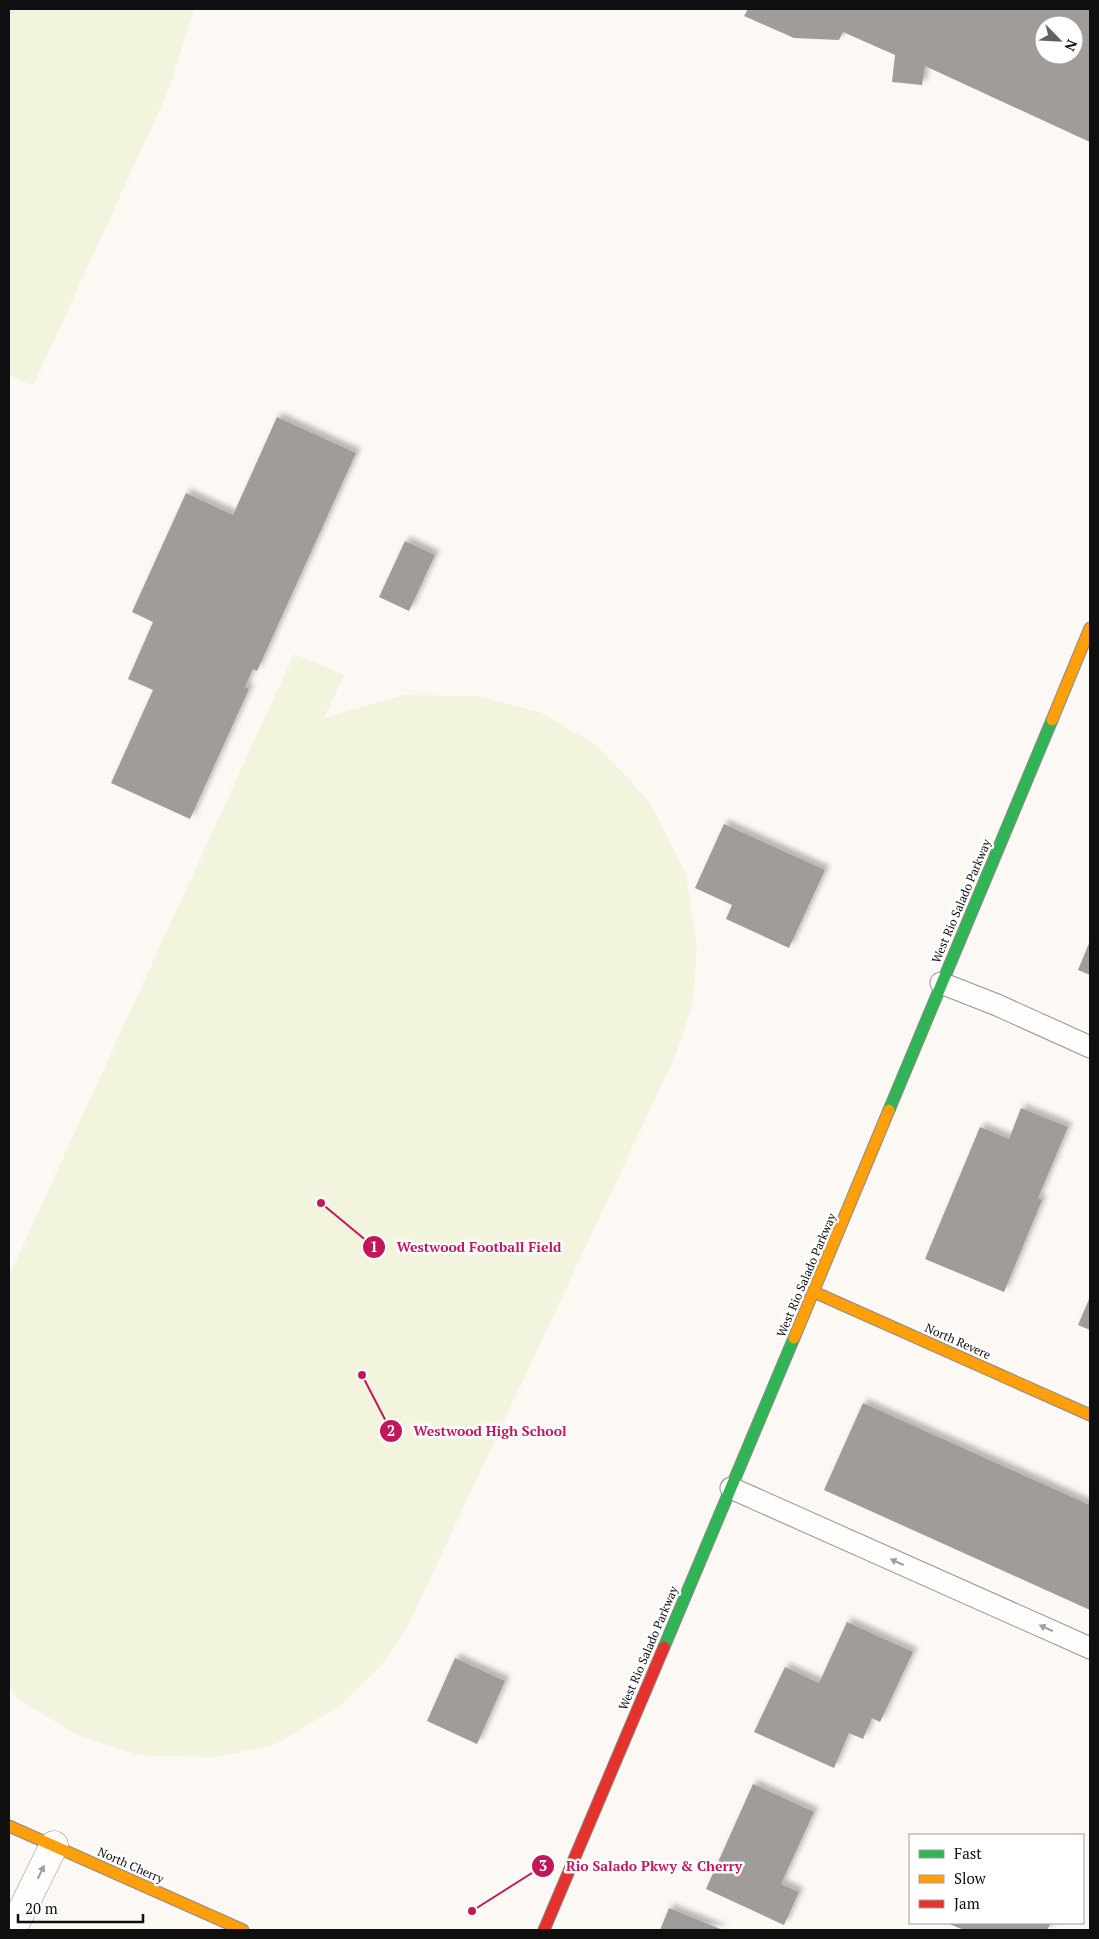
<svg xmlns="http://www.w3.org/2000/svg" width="1099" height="1939" viewBox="0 0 1099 1939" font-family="'PT Serif',serif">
	<defs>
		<filter id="shadow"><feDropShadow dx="4.5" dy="-4.5" stdDeviation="2.5" flood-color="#0004"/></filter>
	</defs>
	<rect width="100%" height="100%" fill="#fcf8f4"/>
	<g fill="#f2f4dd">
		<polygon points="9,9 194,9 169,89 33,386 9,375"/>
		<polygon points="294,654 344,675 324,718 403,695 478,696 541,713 596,745 650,802 686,874 697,947 692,1007 676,1054 405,1632 381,1666 341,1705 274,1745 217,1757 137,1755 73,1733 19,1699 9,1688 9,1276"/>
	</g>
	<g fill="#9f9c99" fill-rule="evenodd" filter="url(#shadow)">
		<path d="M748 9H1090V142L925 66 922 85 892 82 895 55 843 32 839 40 794 38 744 16ZM1044 25H1074V55H1044Z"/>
		<polygon points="277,417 356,453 257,671 253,669 245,687 249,689 190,819 111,783 153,690 128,679 153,622 132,612 186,493 233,515"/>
		<polygon points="405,541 435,555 409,611 379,597"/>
		<polygon points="724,824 825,870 789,948 726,919 732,905 695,888"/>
		<polygon points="1090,941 1090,975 1078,970"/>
		<polygon points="1021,1108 1068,1127 1038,1198 1042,1200 1004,1292 925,1259 980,1127 1009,1139"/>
		<polygon points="1090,1297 1090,1330 1078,1325"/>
		<polygon points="863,1403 1090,1505 1090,1610 824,1490"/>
		<polygon points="847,1622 913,1652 880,1722 872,1718 863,1739 849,1733 834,1768 754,1732 785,1667 819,1683"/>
		<polygon points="455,1658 505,1681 477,1744 427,1721"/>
		<polygon points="753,1784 814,1812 781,1884 799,1892 784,1925 706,1889"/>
		<polygon points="669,1908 723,1930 660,1930"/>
		<polygon points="947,1923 1051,1923 1047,1930 964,1930"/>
	</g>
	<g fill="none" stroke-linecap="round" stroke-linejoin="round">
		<g stroke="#969492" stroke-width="23">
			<g id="lane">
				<polyline points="941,983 997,1005 1090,1047"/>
				<polyline points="731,1488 1090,1648"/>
			</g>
		</g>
		<g stroke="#969492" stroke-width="29">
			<polyline id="street" points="12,1930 54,1845"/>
		</g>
		<g stroke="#8c8b89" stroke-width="13">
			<g id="fast">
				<polyline points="889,1110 1052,720"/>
				<polyline points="664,1647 794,1338"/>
			</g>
		</g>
		<g stroke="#8c8b89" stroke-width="13">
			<g id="slow">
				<polyline points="1052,720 1090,628"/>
				<polyline points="814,1292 1090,1415"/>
				<polyline points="794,1338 889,1110"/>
				<polyline points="9,1826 243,1930"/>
			</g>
		</g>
		<g stroke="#8c8b89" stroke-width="13">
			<polyline id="jam" points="544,1930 664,1647"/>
		</g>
		<use href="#lane" stroke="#fffefd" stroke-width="21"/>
		<use href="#street" stroke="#fffefd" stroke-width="28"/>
		<use href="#fast" stroke="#30b455" stroke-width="11"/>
		<use href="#slow" stroke="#ff9f0a" stroke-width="11"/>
		<use href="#jam" stroke="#e5322d" stroke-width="11"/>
	</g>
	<defs><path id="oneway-solid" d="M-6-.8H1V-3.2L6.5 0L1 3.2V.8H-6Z" transform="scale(1.25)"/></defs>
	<g fill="#9f9e9e">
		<use href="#oneway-solid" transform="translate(897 1562) rotate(-156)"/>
		<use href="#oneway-solid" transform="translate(1046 1628) rotate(-156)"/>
		<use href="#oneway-solid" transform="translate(41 1872) rotate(-64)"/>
	</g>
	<g text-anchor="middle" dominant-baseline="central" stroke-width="5" stroke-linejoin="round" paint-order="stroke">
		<g font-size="12" fill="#0f0f0f" stroke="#fff">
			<text transform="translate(961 901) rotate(-67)">West Rio Salado Parkway</text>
			<text transform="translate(806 1275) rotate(-67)">West Rio Salado Parkway</text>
			<text transform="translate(958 1341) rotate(24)">North Revere</text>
			<text transform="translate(648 1648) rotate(-67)">West Rio Salado Parkway</text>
			<text transform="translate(131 1865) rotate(24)">North Cherry</text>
		</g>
	</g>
	<path fill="none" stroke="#c2185b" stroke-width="2" d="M321 1203L374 1247M362 1375L391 1431M472 1911L543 1866"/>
	<g fill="#c2185b" stroke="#fff" stroke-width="2">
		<circle cx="321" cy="1203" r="5"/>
		<circle cx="362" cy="1375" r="5"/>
		<circle cx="472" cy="1911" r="5"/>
		<circle cx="374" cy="1247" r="12"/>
		<circle cx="391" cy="1431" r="12"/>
		<circle cx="543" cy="1866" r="12"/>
	</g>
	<g font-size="15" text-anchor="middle" font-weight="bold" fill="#fff">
		<text x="374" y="1252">1</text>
		<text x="391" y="1436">2</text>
		<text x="543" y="1871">3</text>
	</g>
	<g font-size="14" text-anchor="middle" font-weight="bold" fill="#c2185b" stroke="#fff" stroke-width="5" stroke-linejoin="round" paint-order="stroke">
		<text x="479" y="1252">Westwood Football Field</text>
		<text x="490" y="1436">Westwood High School</text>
		<text x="654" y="1871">Rio Salado Pkwy &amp; Cherry</text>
	</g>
	<rect width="1099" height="1939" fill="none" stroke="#0f0f0f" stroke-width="20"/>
	<rect x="909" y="1834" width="175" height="90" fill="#ffffff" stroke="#9f9f9f"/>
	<rect x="919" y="1850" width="25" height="8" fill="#30b455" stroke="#9f9f9f"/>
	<text x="954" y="1859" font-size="15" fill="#0f0f0f">Fast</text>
	<rect x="919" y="1875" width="25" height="8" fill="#ff9f0a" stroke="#9f9f9f"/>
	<text x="954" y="1884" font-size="15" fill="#0f0f0f">Slow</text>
	<rect x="919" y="1900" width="25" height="8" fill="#e5322d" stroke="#9f9f9f"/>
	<text x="954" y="1909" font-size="15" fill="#0f0f0f">Jam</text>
	<g transform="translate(1059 40) rotate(114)"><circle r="24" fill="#ffffff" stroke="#9f9f9f"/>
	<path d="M0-4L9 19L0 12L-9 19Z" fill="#62615f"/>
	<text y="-8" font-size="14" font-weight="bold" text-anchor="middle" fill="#0f0f0f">N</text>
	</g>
	<path d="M18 1914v8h125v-8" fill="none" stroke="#0f0f0f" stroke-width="2.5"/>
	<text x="25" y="1914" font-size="15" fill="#0f0f0f" stroke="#ffffff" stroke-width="4" paint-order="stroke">20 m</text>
</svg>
